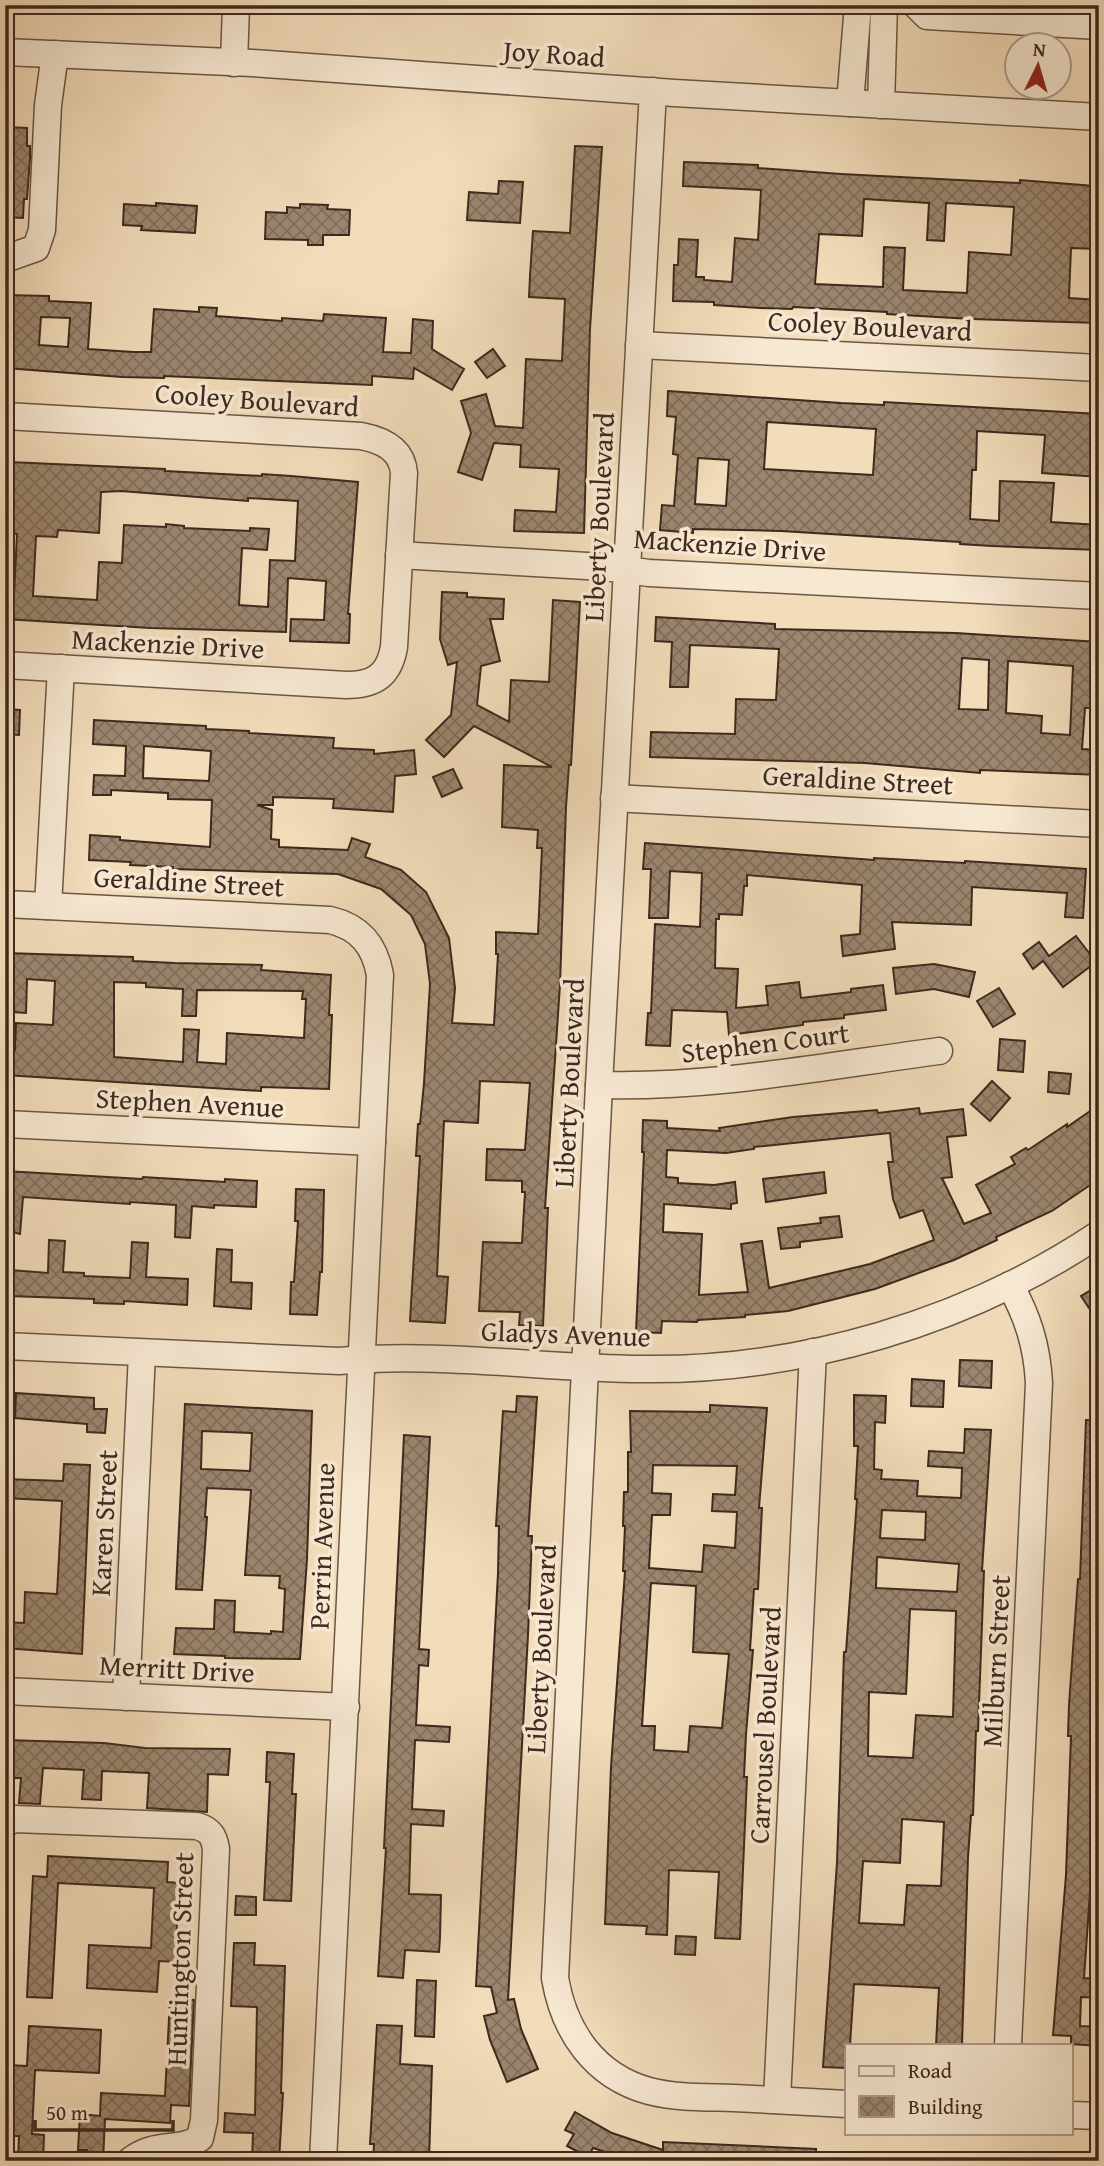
<svg xmlns="http://www.w3.org/2000/svg" width="1104" height="2166" viewBox="0 0 1104 2166" font-family="'Gentium Book Plus',serif">
	<defs>
		<pattern id="building-cross-hatch" width="8" height="8" patternUnits="userSpaceOnUse" patternTransform="scale(1.75)"><rect width="8" height="8" fill="#9b866f"/><path d="M0 0l8 8M0 8l8-8" fill="none" stroke="#806e5b"/></pattern>
	</defs>
	<rect width="100%" height="100%" fill="#f2dcba"/>
	<filter id="stains"><feTurbulence type="fractalNoise" baseFrequency=".00286" numOctaves="4"/><feColorMatrix values="0 0 0 0 .2 0 0 0 0 .09 0 0 0 0 .02 0 0 0 .5 -.17"/></filter>
	<radialGradient id="worn" r=".72"><stop offset=".6" stop-color="#630" stop-opacity="0"/><stop offset="1" stop-color="#630" stop-opacity=".3"/></radialGradient>
	<g fill="url(#building-cross-hatch)" stroke="#3d291e" stroke-width="2" fill-rule="evenodd">
		<polygon points="5,127 27,128 27,146 30,146 30,158 27,199 24,199 23,218 5,217"/>
		<polygon points="575,146 602,147 590,329 584,533 514,531 515,510 556,512 559,469 520,467 521,445 494,443 482,480 458,472 471,433 461,401 486,394 495,426 523,428 526,359 562,361 565,299 529,297 530,276 533,231 570,233"/>
		<path d="M684 162 758 165V168L841 174 1020 183V180L1094 186 1092 228H1099V249L1071 248 1069 298 1099 300V323L971 319 887 314V312L793 307 792 309 760 308 714 305V302L673 301 674 265H678L679 239 698 240 696 277H704V280L732 282 735 238 758 240 761 190 683 186ZM864 199 929 203 927 240 944 241 946 203 1014 207 1011 255 969 252 967 293 903 290 905 248 884 247 883 287 815 284 819 234 862 236Z"/>
		<polygon points="499,181 523,182 520,223 467,220 469,192 498,194"/>
		<polygon points="156,203 197,206 195,233 141,230 142,226 123,225 124,204 156,206"/>
		<polygon points="300,204 328,205 327,209 350,210 349,235 323,235 323,245 308,245 308,240 265,239 266,212 287,213 287,207 300,208"/>
		<path d="M5 295 49 296V301L91 303 88 349 133 352H151L154 309 199 312V307L217 308 216 316 282 321V318L323 321 324 314 386 318 383 352 411 353 413 319 433 321 432 349 464 369 452 390 414 368 413 379 372 376V385L164 376V378L122 377 6 368 9 317 5 316ZM41 317 70 318 68 347 39 345Z"/>
		<polygon points="493,349 505,366 487,378 475,362"/>
		<path d="M668 391 841 403 884 405V402L1099 414V477L1042 473 1045 435 977 431 976 470H972L970 519 999 521 1000 481 1054 483 1051 522 1099 525V550L992 546 960 544V542L781 531 693 529V533L660 530 662 505 674 506 678 455 673 454 676 417 667 416ZM767 422 876 429 873 475 764 469ZM698 458 729 460 726 506 695 504Z"/>
		<path d="M9 462 165 469V471L262 476V474L291 476 358 482 348 614H350L349 643 290 641 291 619 324 620 326 581 288 578 286 632 150 628 5 619V594L14 595 17 534 5 533ZM121 491 248 501V498L298 501 295 561 270 560 268 607 239 605 242 548 267 550 269 529 250 528V531L184 528V526L166 524V527L124 525 122 563 99 562 97 600 33 596 36 536 57 537 58 530 99 533 101 492Z"/>
		<path d="M442 592 467 593V597L504 599 503 619H490L500 661 481 666 477 705 509 722 511 680 549 682 553 600 580 602 571 765H569L566 807 560 985 545 1208H548L543 1326 519 1325 520 1312 479 1311 483 1242 522 1243 525 1192H522V1181L486 1180 487 1149 525 1150 530 1083 480 1081 478 1123 444 1121 437 1276 448 1277 445 1323 410 1321 420 1156H416L418 1124H420L424 1083 430 984 425 944 411 915 381 889 338 874 173 869V867L130 865 131 862 89 860 90 835 120 837V840L210 847 212 800 168 799V793L111 790V795H93L94 775 125 776 126 746 93 744 94 720 206 726V729L249 731V733L334 738 333 748 374 750V754L414 750 416 774 395 776 393 812 333 808 334 799 273 797V805H257L272 810 271 839 279 840V847L348 850 352 838 370 844 365 857 401 870 426 892 449 938 455 988 452 1023 494 1025 498 954H496V932L538 934 542 848H537L538 830 502 827 504 765 552 767 474 726 444 757 426 740 451 715 457 662 448 665 440 639ZM144 746 211 751 209 781 143 778Z"/>
		<path d="M656 617 775 624V629L956 633 1099 642V667H1091L1090 708H1085L1082 749 1099 750V775L980 770V773L865 763 650 757 651 732 735 734 736 699 776 700 779 649 690 645 688 687H670L672 642 655 641ZM962 658 989 660 988 710 959 709ZM1008 661 1073 666 1070 735 1041 733 1042 716 1006 713Z"/>
		<polygon points="5,709 20,710 19,735 5,734"/>
		<polygon points="453,769 462,788 442,797 433,777"/>
		<polygon points="645,843 874,860 874,858 965,863 965,861 1086,869 1083,918 1065,917 1067,893 972,887 971,925 892,922 895,949 843,956 841,936 860,934 862,885 747,875 747,886 744,886 742,915 719,914 719,919 716,919 715,968 738,969 736,1008 768,1005 766,986 799,982 801,998 851,992 851,989 883,985 886,1010 844,1015 844,1018 803,1022 803,1025 729,1035 727,1012 672,1010 670,1046 646,1045 648,1013 651,1013 655,924 700,927 702,873 670,871 668,918 649,918 651,869 643,869"/>
		<polygon points="1076,936 1096,962 1063,987 1043,961 1033,969 1023,954 1039,942 1049,956"/>
		<path d="M5 953 133 957V961L175 963 262 965 261 970 331 975 329 1015H332L329 1089 261 1087V1091L5 1075V1050H15L16 1023 53 1025 55 981 27 979 26 1013 11 1012 13 979H5ZM114 982 146 983V987L183 989 182 1016H196L197 990 303 991 302 999H306L304 1038 227 1033 226 1064 197 1062 199 1030 184 1029 183 1062 114 1057Z"/>
		<polygon points="934,964 975,972 969,997 934,989 896,994 893,968"/>
		<polygon points="999,988 1015,1014 993,1027 977,1001"/>
		<polygon points="1000,1039 1025,1041 1023,1072 998,1070"/>
		<polygon points="1049,1072 1071,1074 1069,1094 1048,1092"/>
		<polygon points="992,1081 1010,1098 990,1121 971,1104"/>
		<path d="M919 1108 920 1114 963 1109 966 1135 947 1137 952 1177 942 1178 964 1224 991 1213 976 1185 1015 1164 1011 1157 1026 1148 1028 1150 1067 1124V1127L1093 1109 1099 1116V1179L1052 1211 996 1237 997 1240 954 1260 875 1289 788 1311 745 1315V1317L698 1320 697 1322 662 1321 661 1333 636 1332 644 1152H642L643 1120 667 1121V1128L720 1131 719 1128 793 1117 877 1110 878 1113ZM890 1133 893 1162H888L893 1199 900 1218 923 1210 934 1240 870 1264 769 1288 762 1241 741 1244 748 1292 699 1295 702 1234 663 1232 664 1204 731 1209V1204L737 1203 735 1182 714 1185 678 1183V1178L666 1177 667 1150 726 1153 754 1149V1147Z"/>
		<polygon points="5,1171 142,1179 143,1177 225,1182 225,1179 257,1181 256,1207 214,1205 214,1208 192,1206 190,1238 175,1237 176,1205 130,1202 130,1204 23,1197 20,1234 5,1230"/>
		<polygon points="824,1172 826,1193 766,1202 763,1179"/>
		<polygon points="296,1189 324,1190 322,1272 320,1272 317,1315 290,1314 291,1282 294,1282 298,1221 295,1221"/>
		<polygon points="839,1216 842,1237 800,1242 800,1247 781,1249 778,1228 821,1223 820,1218"/>
		<polygon points="49,1240 65,1241 63,1272 84,1273 84,1276 130,1278 132,1242 148,1243 146,1277 188,1279 187,1305 124,1301 124,1304 94,1303 94,1299 10,1296 11,1270 48,1273"/>
		<polygon points="217,1249 232,1250 231,1282 252,1283 251,1309 214,1306"/>
		<polygon points="1099,1285 1099,1323 1081,1296"/>
		<polygon points="960,1360 992,1361 991,1388 959,1386"/>
		<polygon points="912,1379 944,1381 943,1407 911,1406"/>
		<polygon points="16,1393 94,1398 94,1409 107,1409 105,1433 87,1432 87,1424 15,1418"/>
		<path d="M854 1395 886 1396 885 1423 875 1422 874 1469 882 1470 881 1479 918 1481 917 1496 961 1498 962 1468 928 1466 929 1451 964 1453 965 1429 991 1430 982 1571H984L978 1731H976L973 1815H971L968 1857 962 2045H936L939 1988 854 1984 850 2045H847V2068L823 2067 837 1862 844 1652H846L857 1499H855L858 1446H854ZM882 1510 926 1512 925 1540 880 1538ZM877 1557 959 1564 957 1592 876 1588ZM910 1609 956 1611 953 1717 916 1715 913 1758 868 1756 869 1692 906 1694ZM902 1819 944 1822 941 1886 907 1885 904 1925 859 1923 863 1861 900 1863Z"/>
		<polygon points="517,1396 537,1397 528,1536 532,1536 528,1635 508,2000 514,1999 521,2029 538,2069 507,2082 490,2040 484,2016 497,2013 491,1987 476,1986 498,1573 499,1526 496,1526 503,1411 516,1412"/>
		<path d="M185 1404 312 1411 307 1559 300 1659 225 1658V1656L174 1654 176 1628 214 1629 215 1600 235 1601 234 1632 271 1634V1631L283 1632 285 1589 279 1588 280 1576 245 1575 251 1490 207 1488 205 1517H207L202 1590 176 1589ZM202 1431 252 1433 250 1471 201 1469Z"/>
		<path d="M710 1405 767 1408 759 1508H762L758 1589H754L750 1650H753L746 1734 744 1777H747L740 1939 715 1938 719 1872 669 1870 667 1935 646 1934 647 1926 605 1924 611 1767 625 1571H623L625 1526H623L624 1492H628V1452H631L630 1411 710 1412ZM653 1465 737 1466 735 1495 713 1494 712 1511 737 1512 735 1548 704 1545 702 1572 649 1568 652 1515H670L671 1494 652 1493ZM651 1583 696 1586 693 1652 729 1654 722 1728 690 1726 688 1752 654 1750 655 1726H642Z"/>
		<polygon points="1086,1420 1099,1421 1099,1648 1093,1749 1096,1749 1092,1864 1084,1978 1099,1979 1099,1998 1081,1997 1080,2026 1099,2027 1099,2046 1071,2044 1071,2036 1053,2035 1066,1875 1071,1736 1068,1736 1069,1705 1078,1579 1080,1579"/>
		<polygon points="404,1435 430,1437 419,1649 429,1650 428,1666 419,1665 416,1725 450,1727 449,1742 415,1740 412,1809 444,1811 443,1826 411,1824 409,1894 441,1895 440,1937 439,1952 405,1950 403,1978 378,1976 386,1848 384,1848"/>
		<polygon points="64,1464 90,1465 82,1654 5,1648 5,1622 24,1623 25,1592 57,1594 62,1501 5,1498 5,1479 63,1481"/>
		<polygon points="5,1740 104,1743 145,1748 230,1749 228,1775 208,1774 207,1812 147,1808 149,1773 102,1771 101,1800 82,1799 84,1770 43,1768 40,1804 19,1803 21,1778 5,1778"/>
		<polygon points="267,1752 294,1754 292,1794 296,1794 291,1901 264,1900 270,1782 266,1782"/>
		<polygon points="48,1856 168,1862 167,1882 179,1883 175,1962 159,1961 157,1992 87,1988 89,1945 151,1948 154,1888 58,1883 52,1998 27,1997 33,1876 47,1877"/>
		<polygon points="236,1896 256,1897 256,1915 235,1915"/>
		<polygon points="676,1936 696,1937 695,1955 675,1954"/>
		<polygon points="234,1943 255,1943 254,1965 285,1966 281,2093 283,2093 279,2161 252,2161 253,2133 224,2132 225,2113 255,2115 257,2007 231,2006"/>
		<polygon points="417,1980 436,1981 434,2037 415,2036"/>
		<polygon points="170,1999 194,2000 189,2106 171,2105 170,2123 105,2119 103,2161 87,2161 87,2150 78,2150 80,2114 100,2116 101,2093 165,2096"/>
		<polygon points="377,2025 402,2026 400,2064 432,2066 429,2161 373,2161 374,2144 370,2144"/>
		<polygon points="29,2026 101,2030 99,2073 35,2070 32,2134 44,2135 43,2161 18,2161 19,2136 6,2136 9,2065 27,2066"/>
		<polygon points="575,2112 612,2133 663,2150 663,2142 816,2149 816,2161 617,2161 618,2156 593,2148 588,2157 567,2146 574,2134 565,2130"/>
	</g>
	<g fill="none" stroke-linecap="round" stroke-linejoin="round">
		<g stroke="#6a5645" stroke-width="29">
			<g id="minor">
				<polyline points="916,5 927,16 1099,26"/>
				<polyline points="5,52 252,63 674,93 1099,117"/>
				<polyline points="234,63 236,5"/>
				<path d="M653 91 599 1085 555 1978C564 2031 594 2076 649 2091 676 2098 706 2097 734 2098 772 2100 809 2102 847 2104"/>
				<polyline points="850,103 858,5"/>
				<polyline points="881,105 884,5"/>
				<polyline points="5,259 36,248 42,230 48,105 55,54"/>
				<polyline points="639,345 1099,368"/>
				<path d="M5 416 361 436C382 440 402 449 404 473L394 647C389 676 374 685 346 685L5 665"/>
				<polyline points="399,555 604,567 649,573 1099,596"/>
				<polyline points="614,798 1099,824"/>
				<path d="M5 904 330 920C360 927 375 946 380 975L323 2161"/>
				<polyline points="48,906 61,668"/>
				<path d="M599 1085C713 1088 826 1066 939 1051"/>
				<polyline points="5,1124 372,1142"/>
				<path d="M5 1346 339 1361C440 1352 541 1368 642 1369 801 1371 966 1323 1099 1234"/>
				<polyline points="5,1691 346,1707"/>
				<polyline points="126,1697 142,1353"/>
				<path d="M5 1823 15 1819 197 1826C210 1830 214 1836 216 1849L204 2120 200 2138C178 2153 157 2140 130 2161"/>
				<path d="M1008 2045 1039 1383C1037 1346 1028 1317 1010 1285"/>
				<polyline points="777,2100 813,1352"/>
				<polyline points="1071,2115 1099,2116"/>
			</g>
		</g>
		<use href="#minor" stroke="#f7e8d2" stroke-width="26"/>
	</g>
	<g text-anchor="middle" dominant-baseline="central" stroke-width="7" stroke-linejoin="round" paint-order="stroke">
		<g font-size="28" fill="#3d291e" stroke="#f7e8d2">
			<text transform="translate(554 53) rotate(4)">Joy Road</text>
			<text transform="translate(870 325) rotate(3)">Cooley Boulevard</text>
			<text transform="translate(257 399) rotate(4)">Cooley Boulevard</text>
			<text transform="translate(598 517) rotate(-87)">Liberty Boulevard</text>
			<text transform="translate(730 544) rotate(4)">Mackenzie Drive</text>
			<text transform="translate(168 643) rotate(3)">Mackenzie Drive</text>
			<text transform="translate(858 779) rotate(3)">Geraldine Street</text>
			<text transform="translate(189 881) rotate(3)">Geraldine Street</text>
			<text transform="translate(765 1042) rotate(-7)">Stephen Court</text>
			<text transform="translate(568 1083) rotate(-87)">Liberty Boulevard</text>
			<text transform="translate(190 1102) rotate(3)">Stephen Avenue</text>
			<text transform="translate(566 1333) rotate(2)">Gladys Avenue</text>
			<text transform="translate(103 1523) rotate(-87)">Karen Street</text>
			<text transform="translate(321 1546) rotate(-88)">Perrin Avenue</text>
			<text transform="translate(540 1649) rotate(-87)">Liberty Boulevard</text>
			<text transform="translate(995 1661) rotate(-87)">Milburn Street</text>
			<text transform="translate(177 1668) rotate(3)">Merritt Drive</text>
			<text transform="translate(764 1725) rotate(-87)">Carrousel Boulevard</text>
			<text transform="translate(179 1959) rotate(-88)">Huntington Street</text>
		</g>
	</g>
	<rect width="1104" height="2166" fill="none" stroke="#f2dcba" stroke-width="28"/>
	<rect x="7" y="7" width="1090" height="2152" fill="none" stroke="#3d291e" stroke-width="3.5"/>
	<rect x="14" y="14" width="1076" height="2138" fill="none" stroke="#3d291e" stroke-width="2"/>
	<rect x="845" y="2044" width="228" height="91" fill="#f7e8d2" stroke="#ad9c8a" stroke-width="2"/>
	<rect x="859" y="2066" width="35" height="10" fill="#f7e8d2" stroke="#ad9c8a" stroke-width="2"/>
	<text x="908" y="2078" font-size="21" fill="#3d291e">Road</text>
	<rect x="859" y="2096" width="35" height="21" fill="url(#building-cross-hatch)" stroke="#ad9c8a" stroke-width="2"/>
	<text x="908" y="2114" font-size="21" fill="#3d291e">Building</text>
	<g transform="translate(1038 66) rotate(5)"><circle r="33" fill="#f7e8d2" stroke="#ad9c8a" stroke-width="2"/>
	<path d="M0-5L12 26L0 18L-12 26Z" fill="#8f2418"/>
	<text y="-10" font-size="19" font-weight="bold" text-anchor="middle" fill="#3d291e">N</text>
	</g>
	<path d="M35 2120v10h138v-10" fill="none" stroke="#3d291e" stroke-width="3.5"/>
	<text x="46" y="2120" font-size="21" fill="#3d291e" stroke="#f7e8d2" stroke-width="5" paint-order="stroke">50 m</text>
	<rect width="100%" height="100%" filter="url(#stains)"/>
	<rect width="100%" height="100%" fill="url(#worn)"/>
</svg>
